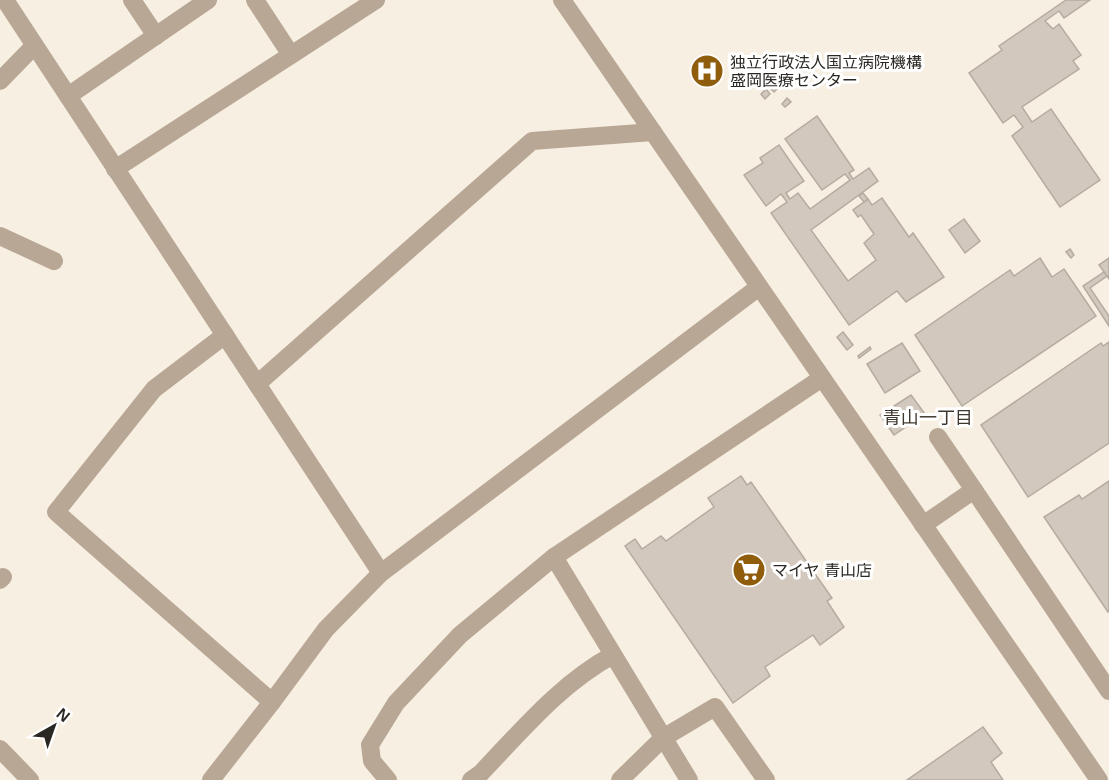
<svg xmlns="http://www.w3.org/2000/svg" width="1109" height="780" viewBox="0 0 1109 780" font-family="Helvetica,'Noto Sans JP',sans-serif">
	<rect width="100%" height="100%" fill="#f8efe3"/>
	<g fill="#d2c8bd" stroke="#b5aca1" stroke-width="1.5">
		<polygon points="1066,0 1090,0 1064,18 1059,11 1045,21 1053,29 1059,24 1081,55 1073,61 1079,69 1022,107 1032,122 1051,109 1100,180 1060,207 1012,136 1023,127 1014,115 1003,123 969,73 1002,50 999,46"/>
		<polygon points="773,83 778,88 774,92 769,87"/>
		<polygon points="766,89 770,94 765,99 761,94"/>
		<polygon points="787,98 791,102 785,107 782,104"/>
		<polygon points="817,116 854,170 849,173 853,179 869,168 878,181 811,230 848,281 876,260 864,243 874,234 861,215 858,217 853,210 868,199 872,205 882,198 909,237 913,233 944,277 906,302 897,291 849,325 771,213 787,202 781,194 766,206 744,175 763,163 760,158 779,145 804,181 786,193 790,199 798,193 810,209 850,180 845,174 822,190 785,139"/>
		<polygon points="863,193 868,199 864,202 859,196"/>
		<polygon points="964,219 980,241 965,253 949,230"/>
		<polygon points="1070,249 1074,255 1071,258 1066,252"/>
		<polygon points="1040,258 1052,277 1064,269 1096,316 962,406 915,335 1010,270 1014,276"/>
		<polygon points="1109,258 1109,279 1099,265"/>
		<polygon points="1104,272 1107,276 1090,288 1109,316 1109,326 1083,286"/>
		<polygon points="843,332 853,345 847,350 837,337"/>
		<polygon points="1109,342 1109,443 1028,497 981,425 1101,343 1103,346"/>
		<polygon points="902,343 920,371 885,393 867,364"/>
		<polygon points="870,347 871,349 859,358 858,356"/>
		<polygon points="911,395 925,414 894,435 880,415"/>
		<polygon points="741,476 747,485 751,482 832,598 827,601 844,627 820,645 813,635 765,667 770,676 733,703 625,546 635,539 642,549 661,536 666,541 714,507 708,498"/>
		<polygon points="1109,481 1109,611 1108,612 1044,517 1079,495 1082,499"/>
		<polygon points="983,727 1002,753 991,762 1003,780 907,780"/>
	</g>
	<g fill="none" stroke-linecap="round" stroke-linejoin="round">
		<g stroke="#b8a794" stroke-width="18">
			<polyline points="5,0 381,573"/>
			<polyline points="132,0 156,36"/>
			<polyline points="255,0 291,55"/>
			<polyline points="562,0 1099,780"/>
			<polyline points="0,81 34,46"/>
			<polyline points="68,96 208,0"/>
			<polyline points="115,169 376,0"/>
			<polyline points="0,236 54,261"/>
			<polyline points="225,335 154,389 56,512 272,702"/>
			<polyline points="257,384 532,141 653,132"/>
			<polyline points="974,490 1109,691"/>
			<polyline points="923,525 974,490 938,437"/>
			<polyline points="554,557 689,780"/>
			<polyline points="0,580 3,577"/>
			<polyline points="0,749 30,780"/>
			<polyline points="211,780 272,702 326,629 381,573 759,287"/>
			<polyline points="388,780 372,761 370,745 396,703 460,635 554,557 822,378"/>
			<path d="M471 780 481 773C522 730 561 683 613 655"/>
			<polyline points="620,780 663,738 715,707 766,780"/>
		</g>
	</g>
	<defs>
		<g id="hospital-disc" transform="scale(1.725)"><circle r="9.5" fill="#905d0d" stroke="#fff"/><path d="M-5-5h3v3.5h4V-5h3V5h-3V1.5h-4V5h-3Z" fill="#fff"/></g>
		<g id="supermarket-disc" transform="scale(1.725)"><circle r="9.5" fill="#905d0d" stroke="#fff"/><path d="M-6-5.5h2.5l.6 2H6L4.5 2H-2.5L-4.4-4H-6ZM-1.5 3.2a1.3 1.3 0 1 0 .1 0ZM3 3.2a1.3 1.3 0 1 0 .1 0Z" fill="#fff"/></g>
	</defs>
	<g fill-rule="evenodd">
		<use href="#hospital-disc" x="707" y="71"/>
		<use href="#supermarket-disc" x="749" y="570"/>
	</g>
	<g text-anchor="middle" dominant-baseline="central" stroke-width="6" stroke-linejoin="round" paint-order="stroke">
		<g font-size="16" fill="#2b2823" stroke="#fff" text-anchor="start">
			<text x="730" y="62">独立行政法人国立病院機構<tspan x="730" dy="18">盛岡医療センター</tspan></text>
			<text x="772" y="570">マイヤ 青山店</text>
		</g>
		<g font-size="18" fill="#40382f" stroke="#fff">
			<text x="928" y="418">青山一丁目</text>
		</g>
	</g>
	<g transform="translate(54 726) rotate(40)" stroke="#ffffff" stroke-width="4.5" paint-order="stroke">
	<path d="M0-4.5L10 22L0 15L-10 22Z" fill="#2b2823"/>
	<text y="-9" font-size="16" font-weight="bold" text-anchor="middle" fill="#2b2823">N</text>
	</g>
</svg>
